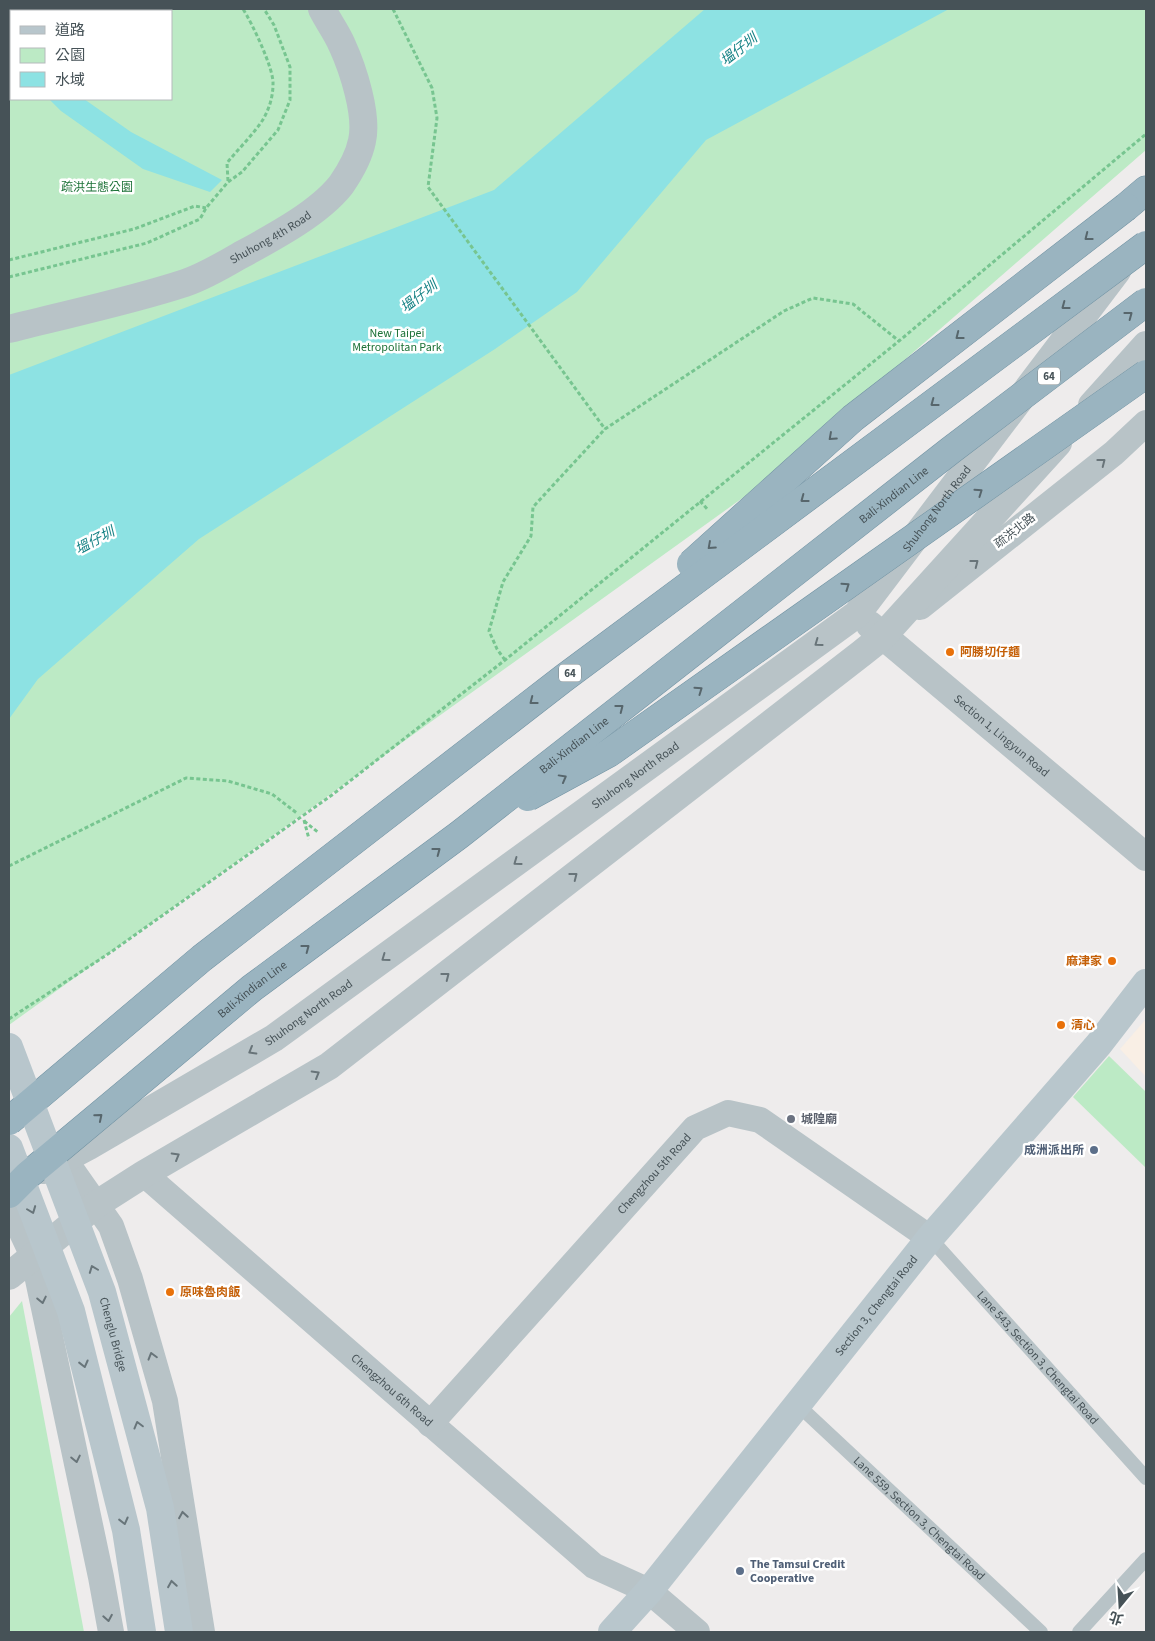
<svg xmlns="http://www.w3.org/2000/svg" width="1155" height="1641" viewBox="0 0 1155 1641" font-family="'Source Sans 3','Noto Sans TC',sans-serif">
	<rect width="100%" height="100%" fill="#eeecec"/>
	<polygon fill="#f9efe5" points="1146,1019 1146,1077 1120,1049"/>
	<g fill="#bceac5" fill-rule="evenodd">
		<path d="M9 9H1146V150L762 484 9 1025ZM11 11H171V99H11Z"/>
		<polygon points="1109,1056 1146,1092 1146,1168 1073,1097"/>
		<polygon points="22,1301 84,1632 9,1632 9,1317"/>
	</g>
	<g fill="#8de2e3">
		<polygon points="705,9 949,9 706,140 577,292 495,349 199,539 38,679 9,719 9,375 494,190"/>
		<polygon points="49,99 84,99 131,132 222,180 210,192 143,169 61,111"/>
	</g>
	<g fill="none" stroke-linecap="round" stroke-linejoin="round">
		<g stroke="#7293a3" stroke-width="29">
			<polyline id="trunk" points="1126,207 1146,190"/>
		</g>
		<g stroke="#77c590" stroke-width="3" stroke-dasharray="4 2.5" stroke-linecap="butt">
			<polyline points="393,9 432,88 437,118 428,187 605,429"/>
			<path d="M228 181 227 163C238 149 252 136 262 121 269 110 273 97 273 84 274 69 252 23 243 9"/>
			<polyline points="9,260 134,229 195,206 206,208"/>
			<polyline points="9,277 147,243 200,219 206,208 228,182 242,172 278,130 290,100 290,67 274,25 264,9"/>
			<polyline points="700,501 708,510"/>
			<polyline points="505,660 497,649 489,631 503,582 531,536 533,507 605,429 784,311 813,298 853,304 899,341"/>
			<polyline points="304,820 309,839"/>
			<polyline points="304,821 319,833"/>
			<polyline points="9,866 186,778 228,781 272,794 298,814"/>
			<polyline points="9,1019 111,952 332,795 505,660 899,341 1146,134"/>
		</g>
		<g stroke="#b8c3c7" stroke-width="14">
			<path id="s1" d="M930 1238 1146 1478"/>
			<path id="s2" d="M798 1405 1041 1632"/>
			<polyline points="1079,1632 1146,1559"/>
		</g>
		<g stroke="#b8c3c7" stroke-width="26">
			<polyline points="920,607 1114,453 1146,423"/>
			<polyline points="64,1159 111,1226 130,1279 165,1401 202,1632"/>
			<path id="s3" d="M144 1174 594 1566 649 1591 697 1632"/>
			<polyline points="9,1205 33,1256 101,1577 111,1632"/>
			<path id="s4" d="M430 1424 695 1128 728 1113 760 1120 930 1238"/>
		</g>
		<g stroke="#b8c3c7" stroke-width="28">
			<path id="s5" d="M9 329C67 314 127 302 185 283 203 277 222 266 239 256 272 238 318 214 341 185 350 172 359 156 362 141 368 115 353 69 342 45 337 33 328 21 322 9"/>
			<polyline points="1092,405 1146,345"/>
			<path id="s6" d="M870 625 1146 857"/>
			<path id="s7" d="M44 1170 89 1146 274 1038 857 614 1117 271"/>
			<polyline points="9,1276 97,1204 144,1174 329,1066 862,653 882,637 1058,443"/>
		</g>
		<path stroke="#b8c6cc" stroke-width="28" id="s8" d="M612 1632 649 1591 930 1238 1099 1044 1146 983"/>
		<use href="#trunk" stroke="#9ab4c0" stroke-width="28"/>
		<g stroke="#7293a3" stroke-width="29" stroke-linecap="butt">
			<g id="trunk-bridge">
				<polyline points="691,564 853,418 1126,207"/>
				<polyline points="528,797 609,753 1146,374"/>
				<polyline points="9,1121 202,958 564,678 1146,245"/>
				<path id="s10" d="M9 1194 28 1175 252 988 459 835 951 450 1146 302"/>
			</g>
		</g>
		<g stroke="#b8c6cc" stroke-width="28">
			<path id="s9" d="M9 1047 102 1292 160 1508 179 1632"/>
			<polyline points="9,1148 71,1311 126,1530 142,1632"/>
		</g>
		<use href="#trunk-bridge" stroke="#9ab4c0" stroke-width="28"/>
	</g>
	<defs><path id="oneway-chevron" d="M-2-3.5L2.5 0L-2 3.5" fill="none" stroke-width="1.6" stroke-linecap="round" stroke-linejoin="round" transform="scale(1.25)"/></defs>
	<g stroke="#57666c">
		<use href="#oneway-chevron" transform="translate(1088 237) rotate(142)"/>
		<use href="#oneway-chevron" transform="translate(1065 306) rotate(143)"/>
		<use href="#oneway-chevron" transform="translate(1129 315) rotate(-37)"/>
		<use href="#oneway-chevron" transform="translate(959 336) rotate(142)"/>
		<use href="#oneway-chevron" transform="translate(934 403) rotate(143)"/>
		<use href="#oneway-chevron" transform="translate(832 437) rotate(138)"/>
		<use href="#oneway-chevron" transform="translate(979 492) rotate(-35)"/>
		<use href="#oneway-chevron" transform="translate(804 499) rotate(143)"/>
		<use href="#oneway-chevron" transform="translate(711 546) rotate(138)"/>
		<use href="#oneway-chevron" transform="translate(846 586) rotate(-35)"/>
		<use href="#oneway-chevron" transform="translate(699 690) rotate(-35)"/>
		<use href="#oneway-chevron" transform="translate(533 701) rotate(142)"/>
		<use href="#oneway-chevron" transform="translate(620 708) rotate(-38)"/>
		<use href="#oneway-chevron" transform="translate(563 778) rotate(-29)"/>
		<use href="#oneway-chevron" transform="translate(437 851) rotate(-37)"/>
		<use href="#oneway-chevron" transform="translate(306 948) rotate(-37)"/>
		<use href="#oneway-chevron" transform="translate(99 1117) rotate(-40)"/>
	</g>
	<g stroke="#687479">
		<use href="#oneway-chevron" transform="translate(1102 462) rotate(-38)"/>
		<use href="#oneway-chevron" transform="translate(975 563) rotate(-38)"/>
		<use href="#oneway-chevron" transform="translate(818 643) rotate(144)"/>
		<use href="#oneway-chevron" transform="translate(517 862) rotate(144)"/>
		<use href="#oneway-chevron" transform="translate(574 876) rotate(-38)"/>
		<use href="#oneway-chevron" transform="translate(385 958) rotate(144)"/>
		<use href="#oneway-chevron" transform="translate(446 976) rotate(-38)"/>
		<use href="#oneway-chevron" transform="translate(252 1051) rotate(150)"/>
		<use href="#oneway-chevron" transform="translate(316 1074) rotate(-30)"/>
		<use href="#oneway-chevron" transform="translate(176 1156) rotate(-30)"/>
		<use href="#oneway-chevron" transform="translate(42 1300) rotate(78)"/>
		<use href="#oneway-chevron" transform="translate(152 1356) rotate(-106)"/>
		<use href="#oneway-chevron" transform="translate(76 1459) rotate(78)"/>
		<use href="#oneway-chevron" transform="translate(183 1515) rotate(-99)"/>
		<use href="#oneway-chevron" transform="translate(108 1618) rotate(80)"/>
	</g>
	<g stroke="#68757a">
		<use href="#oneway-chevron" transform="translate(32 1210) rotate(69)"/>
		<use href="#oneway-chevron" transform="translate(93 1269) rotate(-111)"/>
		<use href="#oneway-chevron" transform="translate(84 1364) rotate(76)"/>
		<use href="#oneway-chevron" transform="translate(138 1425) rotate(-105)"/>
		<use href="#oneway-chevron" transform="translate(124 1521) rotate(76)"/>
		<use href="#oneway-chevron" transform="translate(172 1584) rotate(-99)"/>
	</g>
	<g fill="#e8710a" stroke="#fff" stroke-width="2">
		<circle cx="950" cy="652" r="5"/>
		<circle cx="1112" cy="961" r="5"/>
		<circle cx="1061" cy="1025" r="5"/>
		<circle cx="170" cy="1292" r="5"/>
	</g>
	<circle fill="#6b7280" stroke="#fff" stroke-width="2" cx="791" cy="1119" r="5"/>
	<g fill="#5c6f8a" stroke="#fff" stroke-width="2">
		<circle cx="1094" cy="1150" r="5"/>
		<circle cx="740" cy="1571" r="5"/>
	</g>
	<g text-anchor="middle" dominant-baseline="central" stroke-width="5" stroke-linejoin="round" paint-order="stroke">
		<g fill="#fff" stroke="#7e8689" stroke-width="1">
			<rect x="1038" y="367.5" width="22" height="17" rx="4"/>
			<rect x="559" y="664.5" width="22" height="17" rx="4"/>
		</g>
		<g font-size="11" font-weight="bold" fill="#465257">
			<text x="1049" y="376">64</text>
			<text x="570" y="673">64</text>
		</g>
		<g font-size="12" fill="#1d7238" stroke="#fff">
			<text x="97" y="187">疏洪生態公園</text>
			<text x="397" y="333">New Taipei<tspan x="397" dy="14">Metropolitan Park</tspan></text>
		</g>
		<g font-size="12" fill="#465257" stroke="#fff">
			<text stroke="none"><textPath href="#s5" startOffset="279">Shuhong 4th Road</textPath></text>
			<text stroke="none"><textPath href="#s10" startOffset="1128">Bali-Xindian Line</textPath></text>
			<text stroke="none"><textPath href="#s7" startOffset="1118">Shuhong North Road</textPath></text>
			<text transform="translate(1015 531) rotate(-38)">疏洪北路</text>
			<text stroke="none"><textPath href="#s6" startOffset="172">Section 1, Lingyun Road</textPath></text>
			<text stroke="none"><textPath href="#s10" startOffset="722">Bali-Xindian Line</textPath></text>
			<text stroke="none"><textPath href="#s7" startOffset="712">Shuhong North Road</textPath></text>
			<text stroke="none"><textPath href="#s10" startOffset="318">Bali-Xindian Line</textPath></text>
			<text stroke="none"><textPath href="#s7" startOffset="308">Shuhong North Road</textPath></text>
			<text stroke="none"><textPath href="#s4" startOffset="336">Chengzhou 5th Road</textPath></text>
			<text stroke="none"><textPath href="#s8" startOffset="420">Section 3, Chengtai Road</textPath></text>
			<text stroke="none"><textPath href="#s9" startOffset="306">Chenglu Bridge</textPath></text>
			<text stroke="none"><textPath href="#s1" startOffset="161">Lane 543, Section 3, Chengtai Road</textPath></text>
			<text stroke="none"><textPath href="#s3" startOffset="329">Chengzhou 6th Road</textPath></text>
			<text stroke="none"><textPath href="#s2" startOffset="166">Lane 559, Section 3, Chengtai Road</textPath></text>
		</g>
		<g font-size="12" font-weight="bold" fill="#c56008" stroke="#fff" text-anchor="start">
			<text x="960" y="652">阿勝切仔麵</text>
			<text x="1102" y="961" text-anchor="end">麻津家</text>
			<text x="1071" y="1025">清心</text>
			<text x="180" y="1292">原味魯肉飯</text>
		</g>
		<g font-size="12" font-weight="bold" fill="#5b616d" stroke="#fff" text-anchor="start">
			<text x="801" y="1119">城隍廟</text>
		</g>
		<g font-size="12" font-weight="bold" fill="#4e5e75" stroke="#fff" text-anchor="end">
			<text x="1084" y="1150">成洲派出所</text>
			<text x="750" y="1564" text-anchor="start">The Tamsui Credit<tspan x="750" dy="14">Cooperative</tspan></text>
		</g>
		<g font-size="14" font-style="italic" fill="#168285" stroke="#fff">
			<text transform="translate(739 50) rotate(-38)">塭仔圳</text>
			<text transform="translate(419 297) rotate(-38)">塭仔圳</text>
			<text transform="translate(95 541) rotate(-28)">塭仔圳</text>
		</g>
	</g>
	<rect width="1155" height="1641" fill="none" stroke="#465257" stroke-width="20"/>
	<rect x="10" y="10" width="162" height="90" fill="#ffffff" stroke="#b5babc"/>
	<rect x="20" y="26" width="25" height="8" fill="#b8c6cc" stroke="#b5babc"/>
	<text x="55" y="35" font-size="15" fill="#465257">道路</text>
	<rect x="20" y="48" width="25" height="15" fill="#bceac5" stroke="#b5babc"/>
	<text x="55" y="60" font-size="15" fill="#465257">公園</text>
	<rect x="20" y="72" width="25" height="15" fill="#8de2e3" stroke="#b5babc"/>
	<text x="55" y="85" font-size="15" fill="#465257">水域</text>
	<g transform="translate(1120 1606) rotate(198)" stroke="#ffffff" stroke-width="4" paint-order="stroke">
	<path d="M0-4L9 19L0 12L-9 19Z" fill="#465257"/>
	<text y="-8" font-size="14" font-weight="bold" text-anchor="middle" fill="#465257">北</text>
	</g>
</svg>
